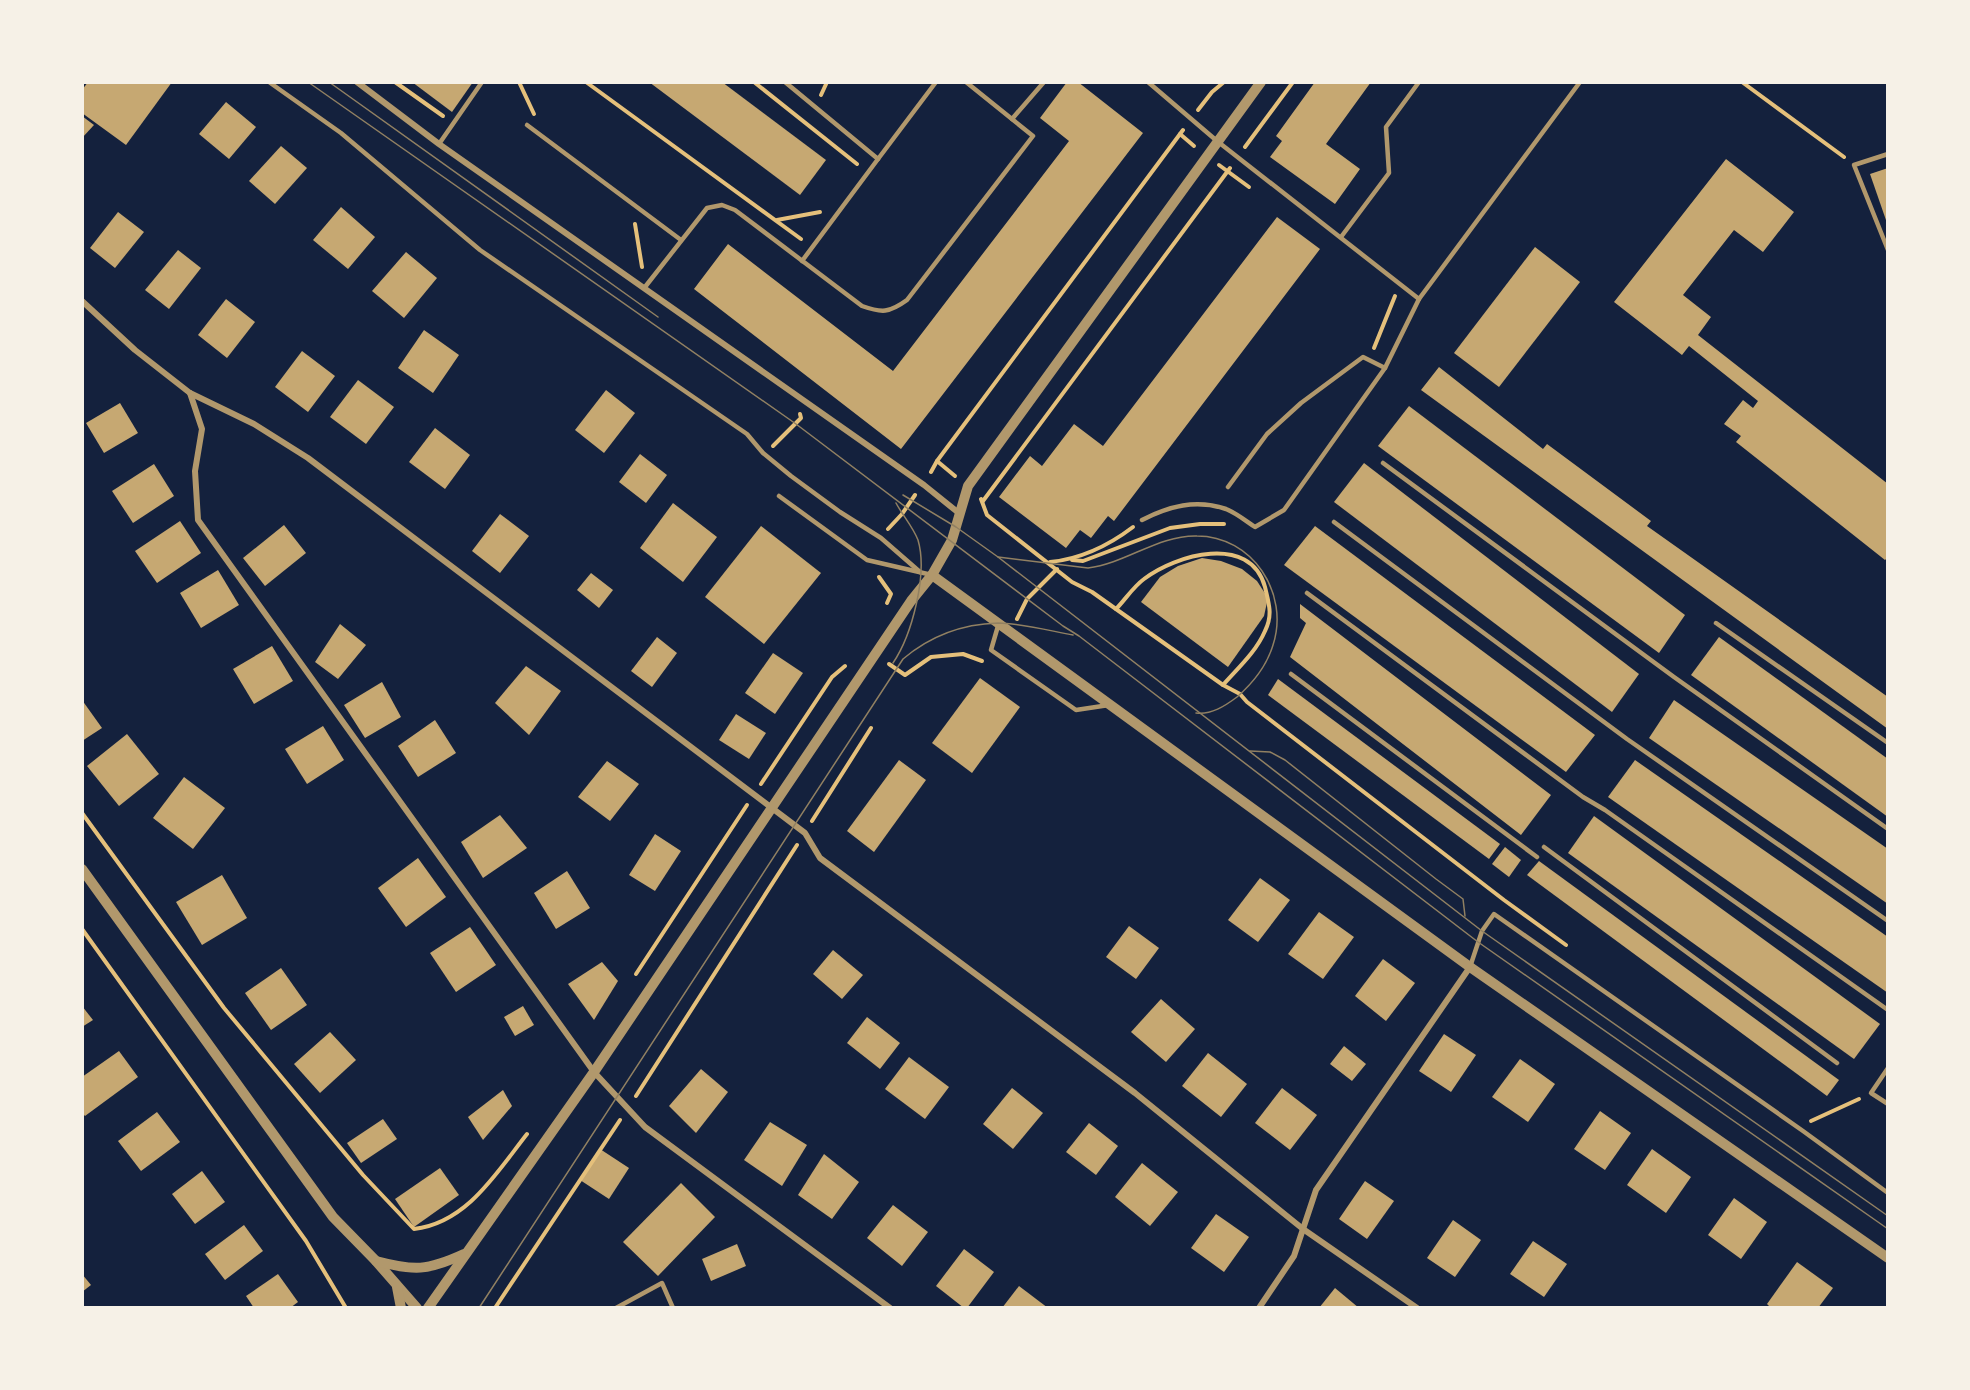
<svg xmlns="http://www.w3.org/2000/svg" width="1970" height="1390" viewBox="0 0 1970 1390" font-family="Raleway,sans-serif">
	<rect width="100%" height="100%" fill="#14213d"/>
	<g fill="#c6a872">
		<polygon points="88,82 172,82 126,145 82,113 82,90"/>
		<polygon points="412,82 473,82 452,112"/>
		<polygon points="649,82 722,82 826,160 800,195"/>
		<polygon points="1067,82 1078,82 1143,133 901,449 694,289 728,244 893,371 1069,141 1040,118"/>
		<polygon points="1315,82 1371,82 1326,144 1360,169 1335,204 1270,157 1282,141 1276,136"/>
		<polygon points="226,102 256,127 229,159 199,134"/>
		<polygon points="82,116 94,125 82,138"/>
		<polygon points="281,146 307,168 275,204 249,181"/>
		<polygon points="1726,159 1794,212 1763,252 1734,230 1683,295 1711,317 1698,335 1888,484 1888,557 1885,560 1736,442 1741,436 1724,424 1743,400 1753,408 1758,401 1689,346 1682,355 1614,302"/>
		<polygon points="1888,168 1888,223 1887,223 1870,174"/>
		<polygon points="341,207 375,237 348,269 313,240"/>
		<polygon points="118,212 144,232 115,268 90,248"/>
		<polygon points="1277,217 1320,249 1114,521 1108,516 1091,538 1080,530 1066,548 999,497 1030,456 1042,466 1074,424 1103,446"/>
		<polygon points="1535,247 1580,282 1499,387 1454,353"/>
		<polygon points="178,250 201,268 169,309 145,290"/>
		<polygon points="406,252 437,278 404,318 372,291"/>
		<polygon points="226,299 255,322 227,358 198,335"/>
		<polygon points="424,330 459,355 433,393 398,368"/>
		<polygon points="302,351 335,376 308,412 275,387"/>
		<polygon points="1439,367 1543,449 1547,444 1651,521 1647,526 1888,697 1888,729 1421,390"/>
		<polygon points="358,380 394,407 366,444 330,417"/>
		<polygon points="606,390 635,413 604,453 575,430"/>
		<polygon points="120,403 138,433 104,453 86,423"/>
		<polygon points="1409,406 1685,615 1659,653 1378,446"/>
		<polygon points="435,428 470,455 445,489 409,462"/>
		<polygon points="640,454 667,475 646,503 619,482"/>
		<polygon points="1364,463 1639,674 1612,712 1334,502"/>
		<polygon points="154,464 174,496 133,523 112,491"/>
		<polygon points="673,503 717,537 683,582 640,548"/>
		<polygon points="500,514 529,536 500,573 472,551"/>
		<polygon points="180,521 201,553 157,583 135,551"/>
		<polygon points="284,525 306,553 265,586 243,558"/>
		<polygon points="761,526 821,573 764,644 705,597"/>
		<polygon points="1315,526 1595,735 1566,772 1284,565"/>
		<polygon points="1202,558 1221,561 1242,569 1257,581 1268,598 1264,616 1228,667 1141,602 1160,577 1178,566"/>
		<polygon points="218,570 239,605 201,628 180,593"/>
		<polygon points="591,573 613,590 599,608 577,590"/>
		<polygon points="1300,604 1551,795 1521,835 1290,657 1306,623 1300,618"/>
		<polygon points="340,624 366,645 338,679 315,662"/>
		<polygon points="657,637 677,653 652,687 631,671"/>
		<polygon points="1719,637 1888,759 1888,817 1691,675"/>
		<polygon points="272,646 293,681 254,704 233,669"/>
		<polygon points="773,653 803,673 775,714 745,693"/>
		<polygon points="526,666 561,691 529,735 495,703"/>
		<polygon points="980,678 1020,707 972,773 932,743"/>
		<polygon points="1278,679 1500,844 1489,859 1268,695"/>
		<polygon points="382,682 401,717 365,738 344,705"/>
		<polygon points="82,700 102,728 82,741"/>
		<polygon points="1674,700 1888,849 1888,904 1649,738"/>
		<polygon points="736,714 766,733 749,759 719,740"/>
		<polygon points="435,720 456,753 418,777 398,746"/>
		<polygon points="323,726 344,760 307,784 285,749"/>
		<polygon points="127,734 159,774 119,806 87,766"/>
		<polygon points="899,760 926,780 874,852 847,831"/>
		<polygon points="1635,760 1888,937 1888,993 1608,797"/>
		<polygon points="607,761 639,784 610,821 578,797"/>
		<polygon points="184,777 225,808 193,849 153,818"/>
		<polygon points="500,815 527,848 483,878 461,842"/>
		<polygon points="1594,816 1880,1024 1854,1059 1568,853"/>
		<polygon points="655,834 681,851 655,891 629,875"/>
		<polygon points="1505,847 1521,860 1509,877 1492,864"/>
		<polygon points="418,858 446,897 406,927 378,888"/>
		<polygon points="1539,861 1839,1080 1827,1096 1527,875"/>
		<polygon points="567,871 590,908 556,929 534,893"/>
		<polygon points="222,875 247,918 202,945 176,902"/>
		<polygon points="1260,878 1290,900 1258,942 1228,920"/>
		<polygon points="1319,912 1354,937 1323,979 1288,954"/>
		<polygon points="1129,926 1159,948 1136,979 1106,957"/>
		<polygon points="470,927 496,965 456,992 430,953"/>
		<polygon points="833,950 863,975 842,999 813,974"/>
		<polygon points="1383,959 1415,983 1386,1021 1355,996"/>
		<polygon points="602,962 618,981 594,1020 568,984"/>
		<polygon points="281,968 307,1005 271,1030 245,993"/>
		<polygon points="1161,999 1195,1029 1166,1062 1131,1032"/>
		<polygon points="82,1006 93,1020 82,1027"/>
		<polygon points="523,1006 534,1025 515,1036 504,1017"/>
		<polygon points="867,1017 900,1043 880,1069 847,1043"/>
		<polygon points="330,1032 356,1060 320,1093 294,1064"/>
		<polygon points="1444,1034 1476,1055 1451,1092 1419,1071"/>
		<polygon points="1344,1046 1366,1064 1352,1081 1330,1064"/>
		<polygon points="119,1051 138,1077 85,1116 82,1113 82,1077"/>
		<polygon points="1208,1053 1247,1084 1221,1117 1182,1086"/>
		<polygon points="909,1057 949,1087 925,1119 885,1089"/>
		<polygon points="1520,1059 1555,1084 1528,1122 1492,1097"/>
		<polygon points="701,1069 728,1092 696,1133 669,1106"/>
		<polygon points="1012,1088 1043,1113 1013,1149 983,1124"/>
		<polygon points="1282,1088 1317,1115 1290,1150 1255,1123"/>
		<polygon points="503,1090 512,1106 483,1140 468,1117"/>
		<polygon points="1600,1111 1631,1133 1605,1170 1574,1149"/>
		<polygon points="157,1112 180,1142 141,1171 118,1141"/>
		<polygon points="383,1119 397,1139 361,1163 347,1143"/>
		<polygon points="770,1122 807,1145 782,1186 744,1160"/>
		<polygon points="1089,1123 1118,1146 1096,1175 1066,1152"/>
		<polygon points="600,1149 629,1168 609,1199 580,1180"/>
		<polygon points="1652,1149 1691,1177 1666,1213 1627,1185"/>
		<polygon points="824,1154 859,1182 832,1219 798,1195"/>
		<polygon points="1142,1163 1178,1192 1150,1226 1115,1197"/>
		<polygon points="440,1168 459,1195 414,1227 395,1199"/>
		<polygon points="202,1171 225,1202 195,1224 172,1194"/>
		<polygon points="1365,1181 1394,1201 1367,1239 1339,1219"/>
		<polygon points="681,1183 715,1217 658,1276 623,1242"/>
		<polygon points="1734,1198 1767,1222 1741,1259 1708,1235"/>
		<polygon points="893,1205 928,1232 902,1266 867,1238"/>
		<polygon points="1216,1214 1249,1237 1224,1272 1191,1248"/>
		<polygon points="1453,1220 1481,1240 1455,1277 1427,1258"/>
		<polygon points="244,1225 263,1251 225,1280 205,1254"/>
		<polygon points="1533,1241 1567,1264 1544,1297 1510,1274"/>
		<polygon points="737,1244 746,1266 711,1281 702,1259"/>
		<polygon points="964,1249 994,1272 967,1308 964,1308 936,1286"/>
		<polygon points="1797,1262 1833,1288 1818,1308 1771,1308 1767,1304"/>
		<polygon points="82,1274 91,1285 82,1292"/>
		<polygon points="278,1274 298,1302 290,1308 254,1308 246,1296"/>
		<polygon points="1019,1286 1048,1308 1002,1308"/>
		<polygon points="1335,1288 1359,1308 1319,1308"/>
	</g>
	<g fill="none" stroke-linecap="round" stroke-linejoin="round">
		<g stroke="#e5c07b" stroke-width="4">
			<polyline points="395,82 443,116"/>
			<polyline points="519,82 534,114"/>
			<polyline points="586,82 801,239"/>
			<polyline points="754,82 857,164"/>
			<polyline points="1742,82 1844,157"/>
			<polyline points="821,95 827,82"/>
			<polyline points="1198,110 1212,92 1224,82"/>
			<polyline points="1180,134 1194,146"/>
			<polyline points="1245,147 1293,82"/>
			<polyline points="1219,165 1249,187"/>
			<polyline points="777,220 820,212"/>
			<polyline points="635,224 642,267"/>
			<polyline points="1374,348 1395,296"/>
			<polyline points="773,446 801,418 800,414"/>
			<polyline points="937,461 955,476"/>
			<polyline points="931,472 937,461 1183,130"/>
			<polyline points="981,499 987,515 1072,582 1092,592 1223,685 1240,694 1247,702 1504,900 1566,945"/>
			<polyline points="983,501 1230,168"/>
			<polyline points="888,529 902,514 915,495"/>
			<polyline points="1072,560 1083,561 1170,528 1200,524 1224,524"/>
			<path d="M1050 562C1081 559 1108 546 1133 527"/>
			<polyline points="879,577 891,594 887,603"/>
			<path d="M1116 609C1125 600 1133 587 1144 579 1175 555 1250 533 1265 587 1269 604 1273 615 1265 631 1256 652 1238 668 1223 685"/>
			<polyline points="1017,619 1027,599 1057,569"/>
			<polyline points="889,664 905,675 931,657 963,654 982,661"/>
			<polyline points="761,784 832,677 845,666"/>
			<path d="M82 813 224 1008 363 1175 414 1229C467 1223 497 1172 527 1134"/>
			<polyline points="812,821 871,728"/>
			<polyline points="82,929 306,1241 346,1308"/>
			<polyline points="636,974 747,805"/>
			<polyline points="636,1096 797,845"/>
			<polyline points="1811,1121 1859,1099"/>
			<polyline points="495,1308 620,1120"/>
		</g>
		<g stroke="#b1986c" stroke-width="4.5">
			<polyline points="269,82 341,133 480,250 747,434 763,453 791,476 840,512 881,538 920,572"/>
			<polyline points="785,82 878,159 936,82"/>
			<polyline points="1148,82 1217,141 1419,299 1580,82"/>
			<polyline points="1012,119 1044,82"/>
			<polyline points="527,125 681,240"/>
			<polyline points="439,144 482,82"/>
			<polyline points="1888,154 1854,165 1888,250"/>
			<polyline points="1341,237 1389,173 1386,127 1419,82"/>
			<polyline points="802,261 878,159"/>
			<path d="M645 287 707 208 722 205 735 210 862 306C882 313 889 313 907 300L1033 136 966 82"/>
			<polyline points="1383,463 1674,677 1888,829"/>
			<polyline points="1228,487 1267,434 1301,403 1363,357 1385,368"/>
			<polyline points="779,496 867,560 932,575"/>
			<path d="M1142 520C1169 506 1196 499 1226 509 1236 513 1246 521 1255 527L1284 510 1385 368 1419 299"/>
			<polyline points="1334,522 1627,739 1888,921"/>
			<polyline points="1307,593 1583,797 1605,810 1888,1010"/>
			<polyline points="1716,623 1888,743"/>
			<polyline points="998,626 991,650 1076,710 1109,705"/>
			<polyline points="1291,674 1537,857"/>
			<polyline points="1544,847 1837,1063"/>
			<polyline points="1470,967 1482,931 1494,914 1803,1131 1888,1193"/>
			<polyline points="1888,1068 1871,1093 1888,1104"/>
			<polyline points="616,1308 662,1283 673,1308"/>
		</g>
		<g stroke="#b1986c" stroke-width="6">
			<polyline points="357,82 439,144 924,485 960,514"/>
			<polyline points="82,301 135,350 190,393 254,424 308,458 805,833 820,858 1135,1093 1303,1229 1417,1308"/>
			<polyline points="190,393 202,429 195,471 198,520 594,1072 645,1127 890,1308"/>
			<polyline points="1259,1308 1294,1256 1316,1190 1470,967"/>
		</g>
		<g stroke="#b1986c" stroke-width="10">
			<polyline points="932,575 1470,967 1888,1258"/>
			<polyline points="82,869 333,1217 375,1260 417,1308"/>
			<path d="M376 1261C414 1271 427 1271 464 1254"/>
			<polyline points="397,1287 401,1308"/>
			<polyline points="428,1308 594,1072 911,601 932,575 952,540 968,486 1261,82"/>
		</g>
		<g stroke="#918062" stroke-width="1.5">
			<polyline points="308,82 796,424 1063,626 1079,636 1478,942 1888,1229"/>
			<polyline points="329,82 658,317"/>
			<polyline points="903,495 956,527 998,557 1482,931 1888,1216"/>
			<path d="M998 557 1088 568C1127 563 1158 535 1197 536 1252 536 1290 593 1273 645 1267 665 1253 683 1237 697 1225 706 1211 715 1196 713"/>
			<path d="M893 663C912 635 928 574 918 540 913 527 903 516 896 503"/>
			<polyline points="1250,751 1270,752 1285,760 1436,879 1463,899 1465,916"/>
			<path d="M479 1308 903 659C930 636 963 624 998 623 1019 623 1051 631 1073 635"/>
		</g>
	</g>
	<rect width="1970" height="1390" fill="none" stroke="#f6f1e7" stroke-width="168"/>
</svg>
